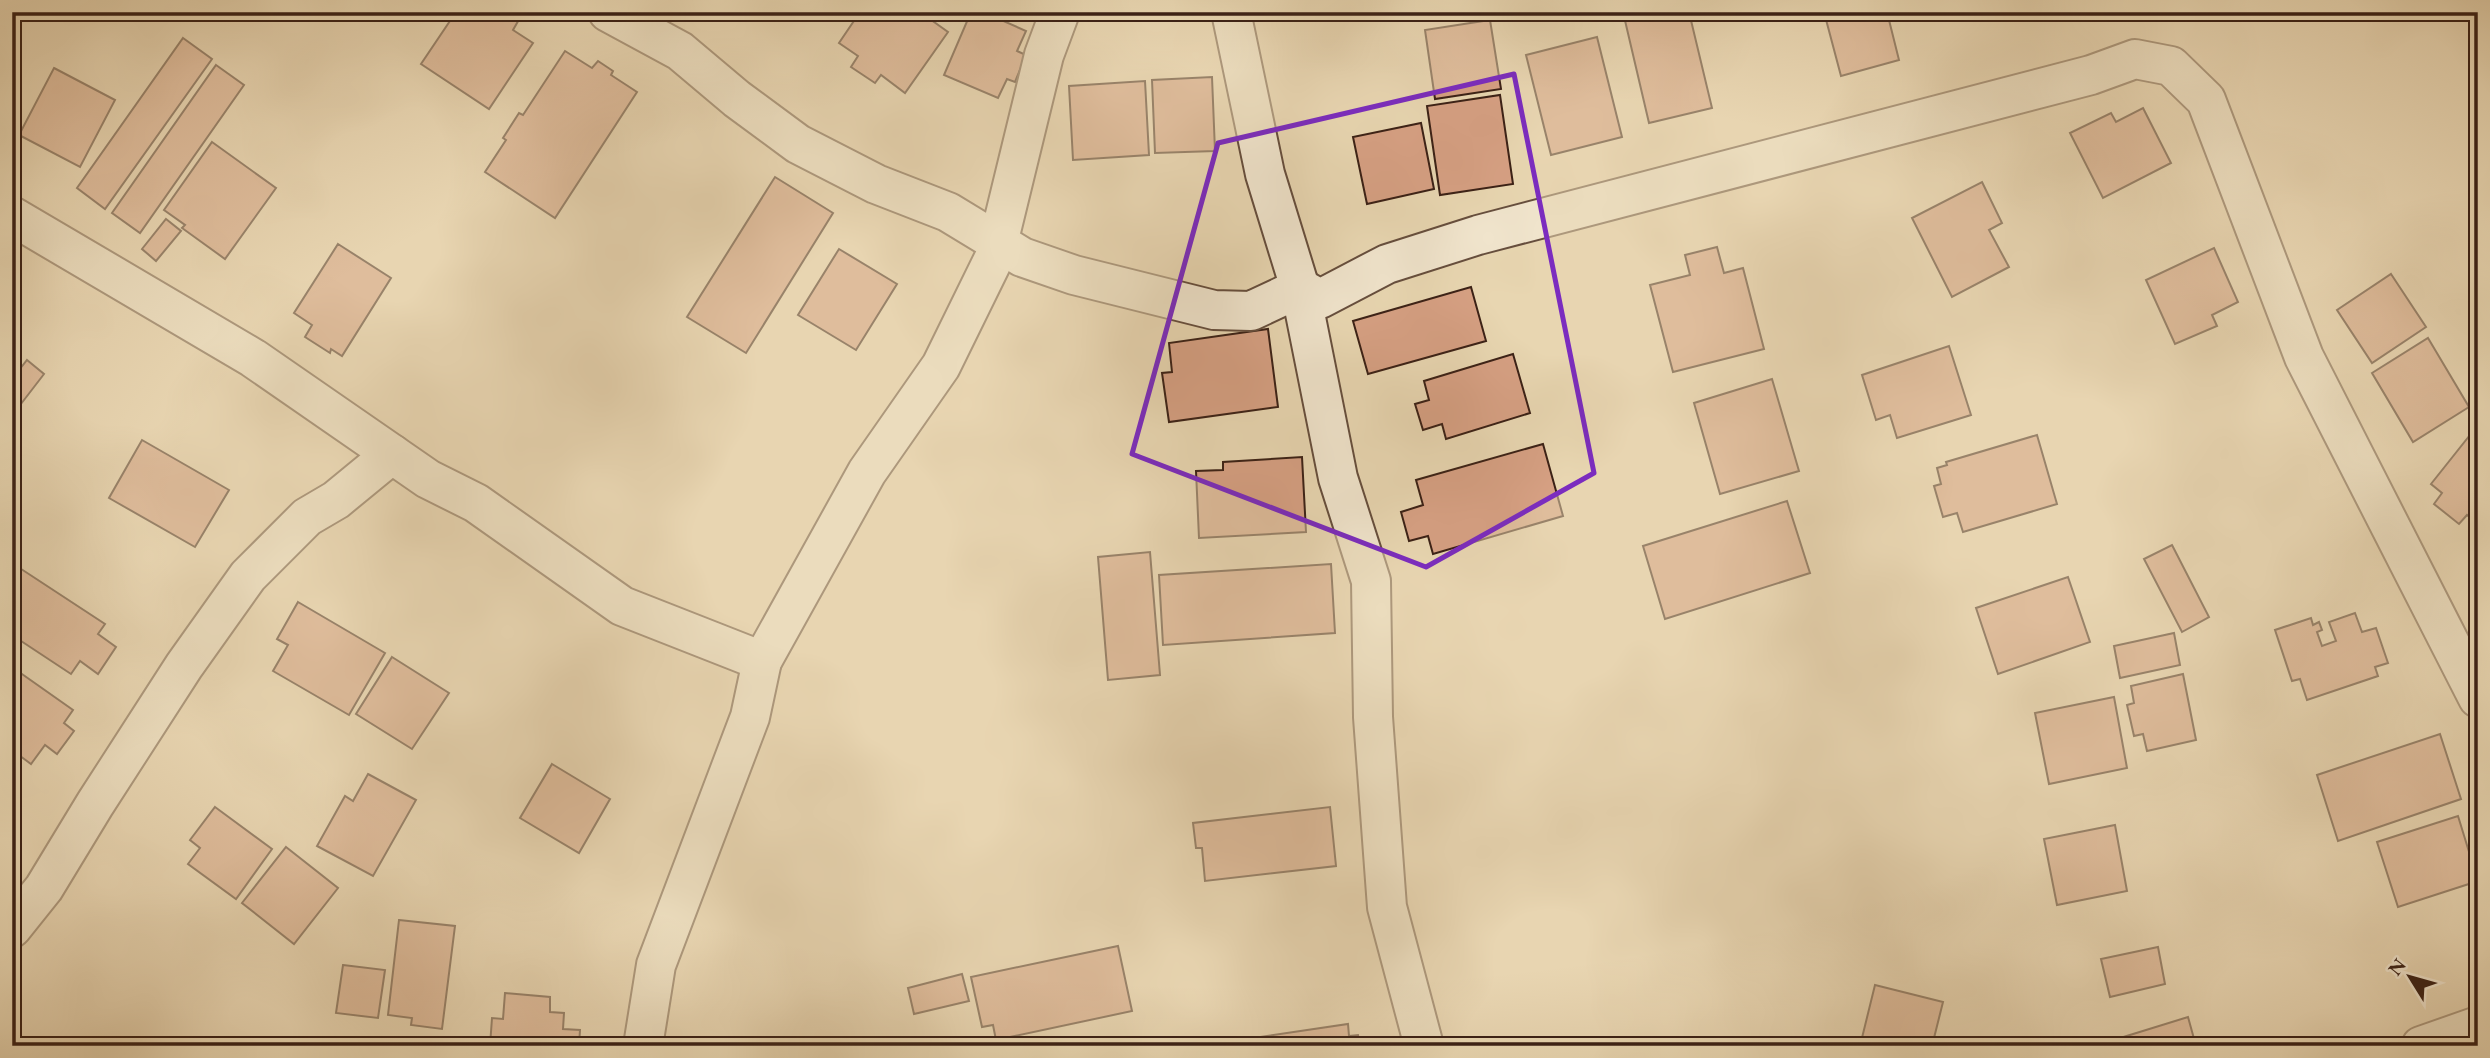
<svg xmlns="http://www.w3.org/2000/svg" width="2490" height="1058" viewBox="0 0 2490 1058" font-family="'EB Garamond',serif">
	<rect width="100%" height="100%" fill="#e8d6b1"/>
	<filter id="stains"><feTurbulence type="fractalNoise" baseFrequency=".00286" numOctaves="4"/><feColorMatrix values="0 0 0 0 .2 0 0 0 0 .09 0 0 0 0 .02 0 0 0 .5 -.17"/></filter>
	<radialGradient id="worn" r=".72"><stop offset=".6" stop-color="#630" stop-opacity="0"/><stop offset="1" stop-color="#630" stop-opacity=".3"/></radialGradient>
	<g fill="#d6a083" stroke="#3b2116" stroke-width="2">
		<polygon points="456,12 483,12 486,14 487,12 515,12 521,16 513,30 533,43 489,109 421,64"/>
		<polygon points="860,12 920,12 948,32 905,93 881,75 875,83 851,67 858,56 839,43"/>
		<polygon points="971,12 983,12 1026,31 1017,51 1026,55 1015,82 1007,79 998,98 944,75"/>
		<polygon points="1623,12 1689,12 1712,108 1649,123"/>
		<polygon points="1824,12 1887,12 1899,60 1841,76"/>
		<polygon points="1490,20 1501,89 1435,99 1425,30"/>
		<polygon points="1597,37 1622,137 1551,155 1526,55"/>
		<polygon points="183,38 212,59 105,209 77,188"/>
		<polygon points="565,51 592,68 598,61 613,71 611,75 637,92 555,218 485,172 506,140 503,138 519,113 523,115"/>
		<polygon points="216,65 244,85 140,233 112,213"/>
		<polygon points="54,68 115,100 80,167 19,135"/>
		<polygon points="1212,77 1215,151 1155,153 1152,80"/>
		<polygon points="1145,81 1149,155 1073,160 1069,86"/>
		<polygon points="1500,95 1513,184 1440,195 1427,106"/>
		<polygon points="2143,108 2171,163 2103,198 2070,133 2111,113 2116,122"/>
		<polygon points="1421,123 1434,189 1367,204 1353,137"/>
		<polygon points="212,142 276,188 225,259 182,228 185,225 164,210"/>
		<polygon points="775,177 833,213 746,353 687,317"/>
		<polygon points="1982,182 2002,223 1989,230 2009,267 1952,297 1912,218"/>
		<polygon points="166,219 181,231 156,261 142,249"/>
		<polygon points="338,244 391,278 342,356 331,349 330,353 305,337 312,325 294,313"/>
		<polygon points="1717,247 1724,273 1743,268 1764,349 1673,372 1650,285 1690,275 1685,255"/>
		<polygon points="2214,248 2238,302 2212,315 2217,326 2175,344 2146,280"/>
		<polygon points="839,249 897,284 856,350 798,315"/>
		<polygon points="2391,274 2426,327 2372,363 2337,310"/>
		<polygon points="1471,287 1486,341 1368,374 1353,321"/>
		<polygon points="1268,329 1278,407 1169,422 1162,373 1172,372 1169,343"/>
		<polygon points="2428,338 2469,407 2413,442 2372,373"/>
		<polygon points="1949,346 1971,415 1897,438 1890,415 1876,420 1862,375"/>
		<polygon points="1513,354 1530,413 1446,439 1442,424 1423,430 1415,404 1429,400 1424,381"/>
		<polygon points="27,360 44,374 14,413 12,392 15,388 12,386 12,379"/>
		<polygon points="1772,379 1799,471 1720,494 1694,403"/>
		<polygon points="2474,430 2478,434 2478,524 2467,515 2459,524 2434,504 2442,493 2431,484"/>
		<polygon points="2037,435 2057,504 1963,532 1957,513 1943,517 1934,486 1941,484 1937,468 1947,465 1946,462"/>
		<polygon points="142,440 229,490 195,547 109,498"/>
		<polygon points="1543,444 1563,516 1433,554 1428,536 1409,541 1401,512 1423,505 1416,480"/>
		<polygon points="1302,457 1306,532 1199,538 1196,471 1223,470 1223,462"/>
		<polygon points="1787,501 1810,573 1665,619 1643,546"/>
		<polygon points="2172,545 2209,617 2182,632 2144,559"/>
		<polygon points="1150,552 1160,675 1108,680 1098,557"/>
		<polygon points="12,563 105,624 98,634 116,647 98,674 80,661 71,674 12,635"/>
		<polygon points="1331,564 1335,633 1163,645 1159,575"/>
		<polygon points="2068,577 2090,642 1998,674 1976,608"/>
		<polygon points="298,602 385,653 349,715 273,671 288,645 277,639"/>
		<polygon points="2355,613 2362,632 2376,628 2388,663 2375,667 2378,676 2307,700 2300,679 2292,681 2275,630 2311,618 2313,625 2319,622 2322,630 2317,632 2322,646 2336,641 2329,622"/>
		<polygon points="2174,633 2180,665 2120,678 2114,646"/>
		<polygon points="392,657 449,693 412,749 356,714"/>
		<polygon points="12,667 73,710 64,723 74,731 57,754 45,745 31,764 12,750"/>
		<polygon points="2183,674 2196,740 2147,751 2143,734 2134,736 2127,705 2134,703 2131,686"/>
		<polygon points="2114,697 2127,768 2049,784 2035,713"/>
		<polygon points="2440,734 2461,799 2338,841 2317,775"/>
		<polygon points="552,764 610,799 579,853 520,818"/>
		<polygon points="368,774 416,800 373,876 317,846 345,796 353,801"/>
		<polygon points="215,807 272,849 236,899 188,864 200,848 190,840"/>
		<polygon points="1330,807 1336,866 1205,881 1202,848 1196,848 1193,823"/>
		<polygon points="2458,816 2478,881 2398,907 2377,842"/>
		<polygon points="2115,825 2127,891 2057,905 2044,839"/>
		<polygon points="286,847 338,888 294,944 242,903"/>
		<polygon points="399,920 455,926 442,1029 411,1025 412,1018 388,1015"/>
		<polygon points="1118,946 1132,1011 996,1040 993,1025 982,1027 971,977"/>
		<polygon points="2158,947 2165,984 2110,997 2101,959"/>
		<polygon points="343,965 385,970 378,1018 336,1013"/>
		<polygon points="962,974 969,1001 914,1014 908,988"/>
		<polygon points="1875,985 1943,1002 1932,1046 1860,1046"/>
		<polygon points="505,993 550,997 550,1012 564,1013 563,1029 580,1030 579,1046 490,1046 492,1018 503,1019"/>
		<polygon points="2188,1017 2196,1046 2119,1046 2117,1039"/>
		<polygon points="1348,1024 1349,1036 1358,1035 1360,1046 1200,1046"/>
	</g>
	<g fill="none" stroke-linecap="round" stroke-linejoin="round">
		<g stroke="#664e3d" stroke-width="42">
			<g id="minor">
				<polyline points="608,12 680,51 737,99 798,144 876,184 948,212 1022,257 1074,275 1214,310 1251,311 1300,288"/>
				<polyline points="1231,12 1265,174 1300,288 1338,478 1371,581 1373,717 1387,907 1424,1046"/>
				<polyline points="12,216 253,358 428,479 476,503 622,606 762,661 750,717 656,965 643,1046"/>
				<polyline points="1300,288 1320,299 1387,264 1478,235 2091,75 2135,59 2171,66 2206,100 2304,357 2478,698"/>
				<polyline points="762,661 867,472 941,366 995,256 1044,55 1060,12"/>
				<polyline points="12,928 44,888 95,804 184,666 248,576 307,517 336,500 392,454"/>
				<polyline points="2421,1046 2478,1026"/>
			</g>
		</g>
		<use href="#minor" stroke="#f0e4cc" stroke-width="38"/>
	</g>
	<path d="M0 0H2490V1058H0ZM1514 74 1594 473 1426 567 1132 454 1218 143Z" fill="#e8d6b1" fill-opacity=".55" fill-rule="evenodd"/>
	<path fill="none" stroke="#7b2cbf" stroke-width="5" stroke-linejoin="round" d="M1514 74 1594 473 1426 567 1132 454 1218 143Z"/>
	<rect width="2490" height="1058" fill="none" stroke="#e8d6b1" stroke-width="42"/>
	<rect x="14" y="14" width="2462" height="1030" fill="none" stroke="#3b2116" stroke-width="3.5"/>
	<rect x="21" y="21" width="2448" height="1016" fill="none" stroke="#3b2116" stroke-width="2"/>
	<g transform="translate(2410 977) rotate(307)" stroke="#f0e4cc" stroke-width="5" paint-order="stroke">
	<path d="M0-5L12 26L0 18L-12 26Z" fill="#3b2116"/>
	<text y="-10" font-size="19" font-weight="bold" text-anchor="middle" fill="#3b2116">N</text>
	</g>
	<rect width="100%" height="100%" filter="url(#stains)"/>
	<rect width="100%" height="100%" fill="url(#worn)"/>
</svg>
